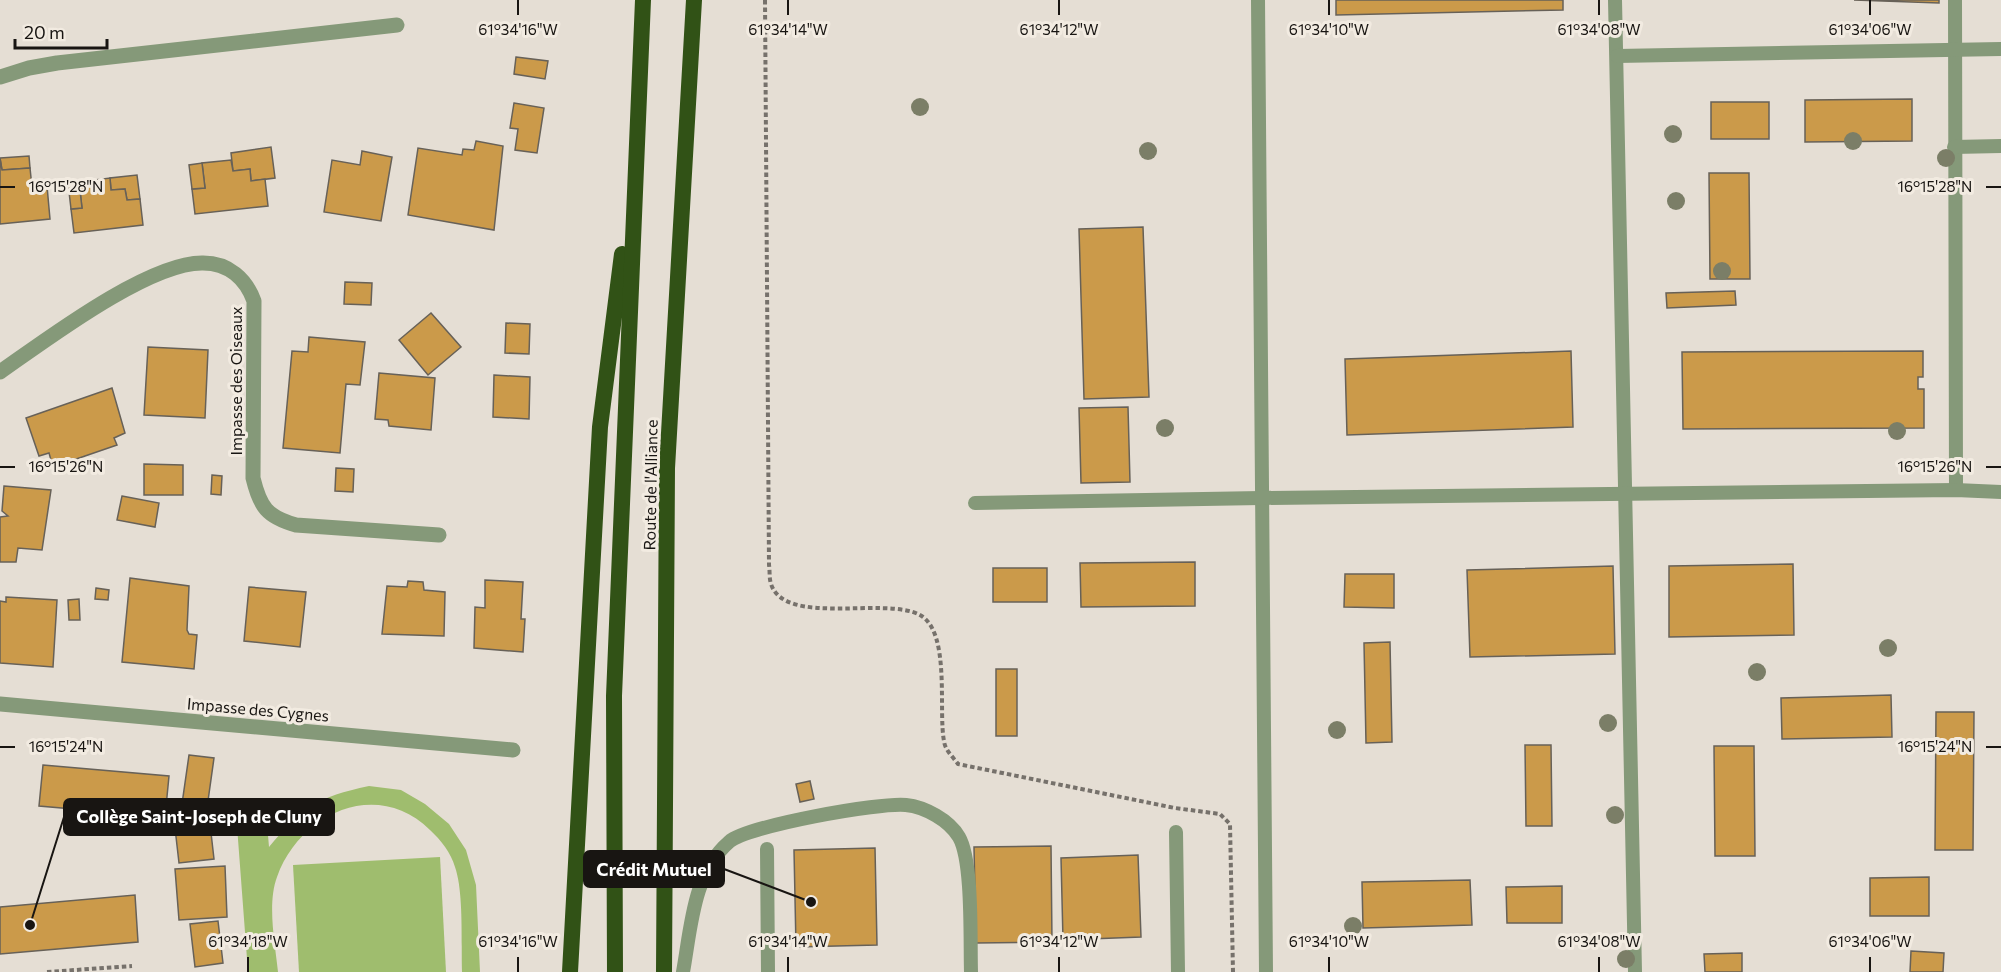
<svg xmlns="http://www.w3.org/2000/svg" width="2001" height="972" viewBox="0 0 2001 972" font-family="Commissioner,sans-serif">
	<rect width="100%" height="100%" fill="#e5ded4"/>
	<g fill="#9fbd6e">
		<path d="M369 786 401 790 425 804 449 824 466 850 476 885 480 972H462C461 943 464 893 455 867 451 853 441 840 430 830 377 778 300 813 277 877 267 904 275 943 278 972H248L237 826 267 823 269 847C303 807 317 797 369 786Z"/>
		<polygon points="440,857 446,972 299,972 293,865"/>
	</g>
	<g fill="#cb9a4a" stroke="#676158" stroke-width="1.5">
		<polygon points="1336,0 1563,0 1563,10 1336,15"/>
		<polygon points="1854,0 1939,0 1939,3"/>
		<polygon points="516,57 548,61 545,79 514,74"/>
		<polygon points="1912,99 1912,141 1805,142 1805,100"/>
		<rect x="1711" y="102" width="58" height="37"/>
		<polygon points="514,103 544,108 537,153 515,150 518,129 510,128"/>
		<polygon points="476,141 503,146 494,230 408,215 418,148 462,155 463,149 474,150"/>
		<polygon points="271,147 275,178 251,181 250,169 233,171 231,153"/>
		<polygon points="362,151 392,157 381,221 324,212 332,160 360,165"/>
		<polygon points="29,156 30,168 2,170 0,158"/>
		<polygon points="0,158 2,170 30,168 32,187 47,186 50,219 0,224"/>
		<polygon points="231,160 233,171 250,169 251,181 265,179 268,206 195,214 192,189 205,188 202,163"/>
		<polygon points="202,163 205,188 192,189 189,165"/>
		<polygon points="1709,173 1749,173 1750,279 1710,279"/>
		<polygon points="137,175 140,199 127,200 125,189 111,190 110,178"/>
		<polygon points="110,178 111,190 125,189 127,200 140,199 143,225 74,233 71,209 82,208 79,182"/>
		<polygon points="79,182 82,208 71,209 68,183"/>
		<polygon points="1143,227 1149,397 1084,399 1079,229"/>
		<polygon points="345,282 372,283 371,305 344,304"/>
		<polygon points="1735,291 1736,305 1667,308 1666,293"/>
		<polygon points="431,313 461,347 428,375 399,340"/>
		<polygon points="506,323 530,324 529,354 505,353"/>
		<polygon points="309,337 365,342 360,385 346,384 340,453 283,448 292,351 308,352"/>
		<polygon points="148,347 208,350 205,418 144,415"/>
		<polygon points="1571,351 1573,427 1347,435 1345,359"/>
		<polygon points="1923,351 1923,377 1918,377 1918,389 1924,389 1924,428 1683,429 1682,352"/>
		<polygon points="379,373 435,378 431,430 389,426 388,420 375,419"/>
		<polygon points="494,375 530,377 529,419 493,417"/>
		<polygon points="112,388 125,433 114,438 117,445 53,467 49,453 39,456 26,418"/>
		<polygon points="1128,407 1130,482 1081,483 1079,408"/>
		<polygon points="144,464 183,465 183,495 144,495"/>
		<polygon points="336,468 354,469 353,492 335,491"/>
		<polygon points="212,475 222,476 221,495 211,494"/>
		<polygon points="4,486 51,490 42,550 18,548 16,562 0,562 0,517 8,516 2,511"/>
		<polygon points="122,496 159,503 155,527 117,520"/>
		<polygon points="1195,562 1195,606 1081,607 1080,563"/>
		<polygon points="1793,564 1794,635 1669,637 1669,566"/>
		<polygon points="1613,566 1615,654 1470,657 1467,570"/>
		<rect x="993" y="568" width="54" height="34"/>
		<polygon points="1345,574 1394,574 1394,608 1344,607"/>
		<polygon points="130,578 189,586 187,630 189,634 197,635 194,669 122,662"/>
		<polygon points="485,580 523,582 521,619 525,619 523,652 474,648 475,607 485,608"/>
		<polygon points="408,581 423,582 424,590 445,592 444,636 382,634 387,586 407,587"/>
		<polygon points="249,587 306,592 300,647 244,641"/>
		<polygon points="96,588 109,590 108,600 95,599"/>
		<polygon points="6,597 57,600 53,667 0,663 0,601 6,602"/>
		<polygon points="79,599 80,620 69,620 68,600"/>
		<polygon points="1390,642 1392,742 1366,743 1364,643"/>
		<rect x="996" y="669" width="21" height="67"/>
		<polygon points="1891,695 1892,737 1782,739 1781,698"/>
		<polygon points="1936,712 1974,712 1973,850 1935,850"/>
		<polygon points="1525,745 1551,745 1552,826 1526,826"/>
		<polygon points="1714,746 1754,746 1755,856 1715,856"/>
		<polygon points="189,755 214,758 207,808 182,804"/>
		<polygon points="43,765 169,776 165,817 39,806"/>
		<polygon points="810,781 814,799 800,802 796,784"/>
		<polygon points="210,824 214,859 179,863 175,828"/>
		<polygon points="1051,846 1052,942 976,943 974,847"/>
		<polygon points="875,848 877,945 796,947 794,850"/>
		<polygon points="1138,855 1141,937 1063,940 1061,858"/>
		<polygon points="225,866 227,917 179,920 175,869"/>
		<polygon points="1929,877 1929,916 1870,916 1870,878"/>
		<polygon points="1470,880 1472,925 1363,928 1362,882"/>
		<polygon points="1562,886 1562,923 1507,923 1506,887"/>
		<polygon points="135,895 138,942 0,954 0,907"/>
		<polygon points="218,921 223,963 195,967 190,924"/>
		<polygon points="1911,951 1944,953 1943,972 1910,972"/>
		<polygon points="1742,953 1742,972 1705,972 1704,954"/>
	</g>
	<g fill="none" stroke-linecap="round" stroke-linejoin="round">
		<g stroke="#76716b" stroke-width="4" stroke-dasharray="4.5 3" stroke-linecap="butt">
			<path d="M765 0 769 565C770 571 769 578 771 584 785 627 885 596 920 615 951 632 938 711 944 741 945 750 953 757 958 764L1175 808 1220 814 1230 824 1233 972"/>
			<polyline points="47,972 132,966"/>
		</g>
		<g stroke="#859979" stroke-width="14">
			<polyline points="1258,0 1266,972"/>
			<polyline points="1615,0 1635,972"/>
			<polyline points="1955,0 1956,490"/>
			<polyline points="1617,56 2001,49"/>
			<polyline points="1954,147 2001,146"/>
			<polyline points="975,503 1261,498 1956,490 2001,492"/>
			<polyline points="1176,832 1178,972"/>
			<polyline points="767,849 768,972"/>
			<path d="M683 972C691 928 693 873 729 842 746 826 881 802 906 805 925 807 949 820 959 837 973 861 970 941 971 972"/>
		</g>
		<g stroke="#859979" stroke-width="15">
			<polyline points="0,77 29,68 57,63 397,25"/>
			<path d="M0 372C46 340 149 262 203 263 229 263 246 279 254 301L253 478C260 507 267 517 296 525L439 535"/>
			<polyline points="0,704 513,750"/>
		</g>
		<g stroke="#315216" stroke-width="16">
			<polyline points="570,972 600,427 622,254"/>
			<polyline points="615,972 614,696 643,0"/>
			<polyline points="664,972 667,468 694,0"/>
		</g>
	</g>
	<g fill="#7b7e67">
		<circle cx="920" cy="107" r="9"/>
		<circle cx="1673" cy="134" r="9"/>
		<circle cx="1853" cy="141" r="9"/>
		<circle cx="1148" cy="151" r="9"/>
		<circle cx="1946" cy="158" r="9"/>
		<circle cx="1676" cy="201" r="9"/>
		<circle cx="1722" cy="271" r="9"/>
		<circle cx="1165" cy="428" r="9"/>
		<circle cx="1897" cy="431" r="9"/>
		<circle cx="1888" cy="648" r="9"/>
		<circle cx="1757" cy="672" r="9"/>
		<circle cx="1608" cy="723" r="9"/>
		<circle cx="1337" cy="730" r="9"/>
		<circle cx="1615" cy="815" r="9"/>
		<circle cx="1353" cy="926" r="9"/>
		<circle cx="1626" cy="959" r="9"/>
	</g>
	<path fill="none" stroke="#181512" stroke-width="2" d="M518 0V15M788 0V15M1059 0V15M1329 0V15M1599 0V15M1870 0V15M0 187H15M1986 187H2001M0 467H15M1986 467H2001M0 747H15M1986 747H2001M248 957V972M518 957V972M788 957V972M1059 957V972M1329 957V972M1599 957V972M1870 957V972"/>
	<g text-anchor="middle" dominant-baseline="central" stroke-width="6" stroke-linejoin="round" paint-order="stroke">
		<g font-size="16" fill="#181512" stroke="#f2ebe1">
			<text transform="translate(235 381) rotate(-90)">Impasse des Oiseaux</text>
			<text transform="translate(650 485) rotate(-89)">Route de l'Alliance</text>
			<text transform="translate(258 709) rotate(5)">Impasse des Cygnes</text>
		</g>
	</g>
	<g font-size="15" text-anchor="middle" fill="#181512" stroke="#f2ebe1" stroke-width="6" stroke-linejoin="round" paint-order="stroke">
		<text x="518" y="35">61°34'16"W</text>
		<text x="788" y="35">61°34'14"W</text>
		<text x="1059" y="35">61°34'12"W</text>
		<text x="1329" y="35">61°34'10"W</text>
		<text x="1599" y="35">61°34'08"W</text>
		<text x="1870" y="35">61°34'06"W</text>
		<text x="66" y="192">16°15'28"N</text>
		<text x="1935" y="192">16°15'28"N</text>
		<text x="66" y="472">16°15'26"N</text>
		<text x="1935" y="472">16°15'26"N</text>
		<text x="66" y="752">16°15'24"N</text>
		<text x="1935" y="752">16°15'24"N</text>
		<text x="248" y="947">61°34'18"W</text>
		<text x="518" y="947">61°34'16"W</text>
		<text x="788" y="947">61°34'14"W</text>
		<text x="1059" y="947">61°34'12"W</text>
		<text x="1329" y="947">61°34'10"W</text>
		<text x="1599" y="947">61°34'08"W</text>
		<text x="1870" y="947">61°34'06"W</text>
	</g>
	<path fill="none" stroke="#181512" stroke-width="2" d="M30 925L64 817M811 902L724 869"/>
	<g fill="#181512" stroke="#f2ebe1" stroke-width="2">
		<circle cx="30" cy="925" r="6"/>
		<circle cx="811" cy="902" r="6"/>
	</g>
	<g fill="#181512" stroke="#181512" stroke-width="2">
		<rect x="64" y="799" width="270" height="36" rx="6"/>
		<rect x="584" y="851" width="140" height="36" rx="6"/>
	</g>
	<g font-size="18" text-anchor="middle" font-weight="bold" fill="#fff">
		<text x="199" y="823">Collège Saint-Joseph de Cluny</text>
		<text x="654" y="876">Crédit Mutuel</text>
	</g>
	<path d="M15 39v9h92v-9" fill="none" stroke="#181512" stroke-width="3"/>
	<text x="24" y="39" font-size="18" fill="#181512" stroke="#f2ebe1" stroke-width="4.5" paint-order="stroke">20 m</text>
</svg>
